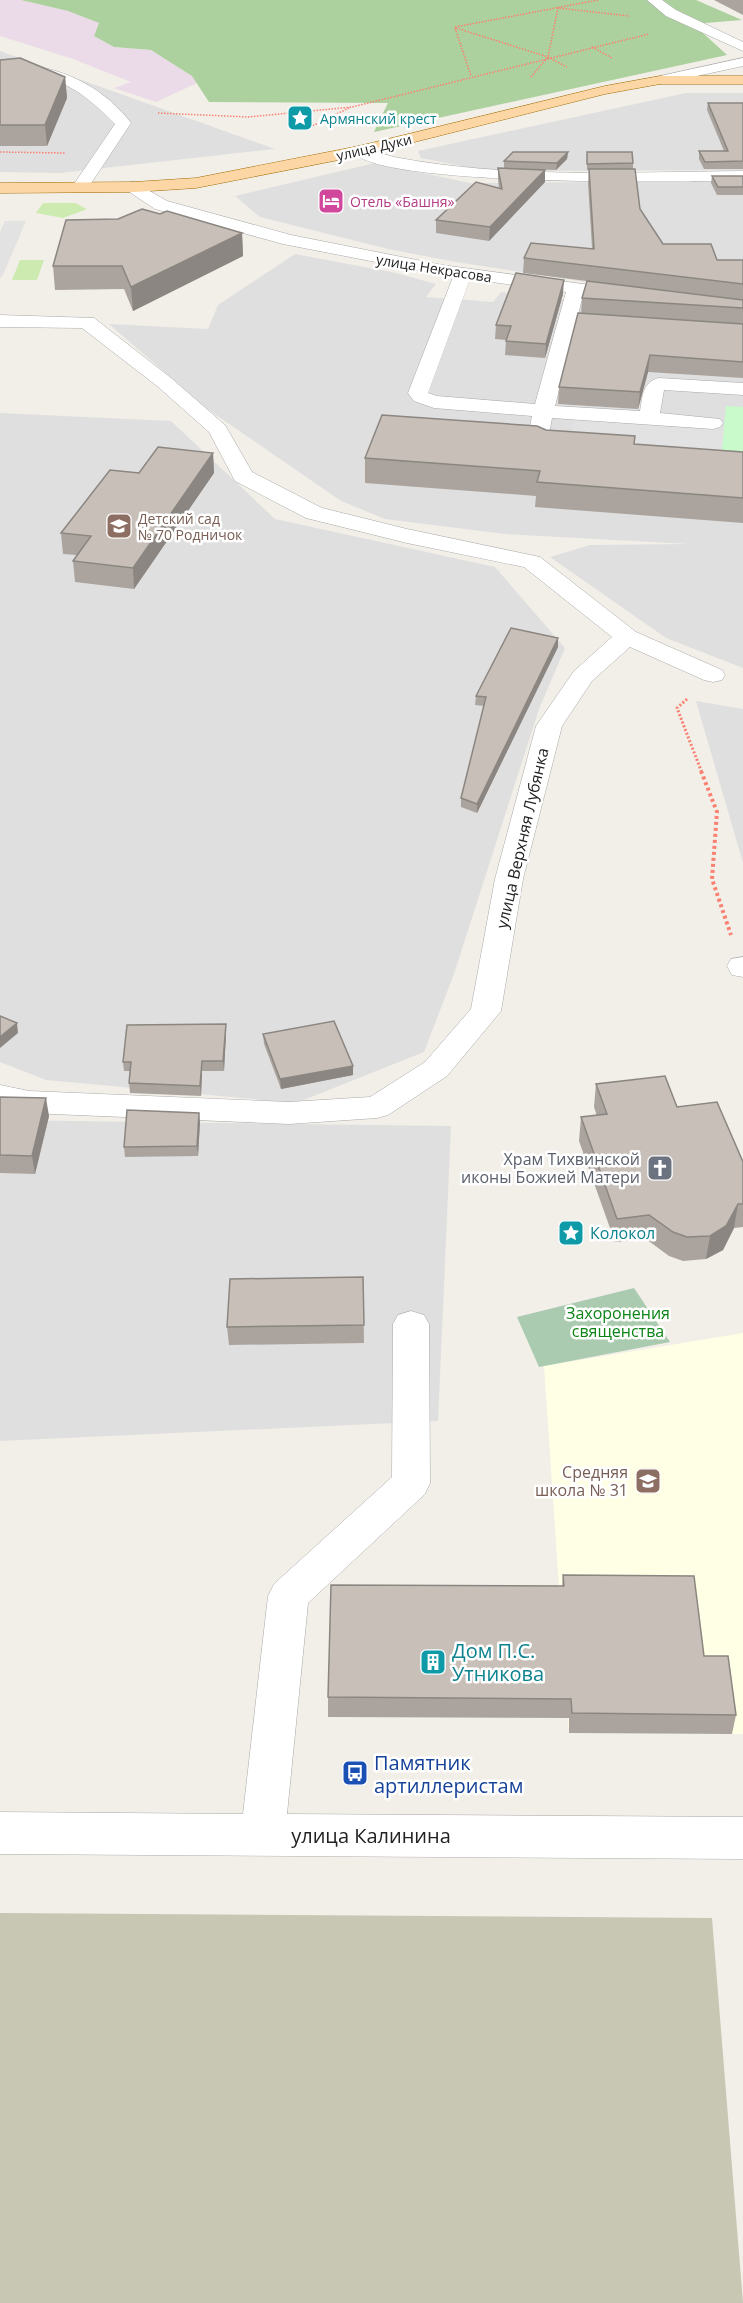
<svg xmlns="http://www.w3.org/2000/svg" width="743" height="2303" viewBox="0 0 743 2303" font-family="'Open Sans',sans-serif">
	<rect width="100%" height="100%" fill="#f2efe9"/>
	<g fill="#e0dfdf">
		<polygon points="0,51 275,149 60,173 0,172"/>
		<polygon points="686,93 743,93 743,170 487,171 421,158 418,151"/>
		<polygon points="375,163 470,183 743,181 743,303 676,296 456,262 388,249 260,217 235,196"/>
		<polygon points="295,254 396,273 436,284 426,297 493,302 501,292 566,300 568,295 743,315 743,668 666,638 550,557 590,545 689,544 505,534 385,519 341,501 206,408 109,324 208,329 218,305"/>
		<polygon points="0,413 171,421 275,519 495,567 565,648 539,709 454,974 424,1052 296,1103 46,1080 0,1062"/>
		<polygon points="696,701 743,709 743,863"/>
		<polygon points="0,1120 451,1126 438,1421 0,1441"/>
	</g>
	<polygon fill="#ebdbe8" points="0,0 21,0 68,11 99,23 94,36 114,47 151,50 192,76 197,83 156,102 114,88 131,82 73,59 0,36"/>
	<polygon fill="#ffffe5" points="743,1333 743,1734 569,1733 544,1366"/>
	<polygon fill="#c7c7b4" points="0,1913 712,1918 743,2303 0,2303"/>
	<g fill="#cdebb0">
		<polygon points="43,203 75,203 87,209 63,218 36,213"/>
		<polygon points="20,260 44,260 37,280 12,280"/>
	</g>
	<polygon fill="#add19e" points="21,0 696,0 742,20 693,24 727,55 374,132 388,103 209,102 192,76 151,50 114,47 94,36 99,23 68,11"/>
	<polygon fill="#aacbaf" points="634,1288 670,1342 539,1367 517,1317"/>
	<polygon fill="#c8facc" points="726,406 743,407 743,468 720,466"/>
	<g fill="#e2e2e2">
		<polygon points="5,221 26,221 2,277 0,277 0,232"/>
		<polygon points="574,419 724,430 721,455 568,443"/>
	</g>
	<g fill="none" stroke-linecap="round" stroke-linejoin="round">
		<g stroke="#a9a9a9" stroke-width="1">
			<g id="minor">
				<polygon points="647,0 662,0 676,10 743,42 743,51 666,16"/>
				<polygon points="743,58 743,66 660,84 653,80 660,76"/>
				<path d="M28 66C67 68 108 92 131 123L86 191 80 192 72 187 115 124C80 88 50 68 0 79V71Z"/>
				<path d="M359 146C371 149 382 154 394 157 508 179 627 172 743 171V181C685 181 380 188 351 151L353 148Z"/>
				<path d="M134 182 167 201 291 235 442 265 635 291 637 295 635 299 628 301 583 295 555 406 640 411C643 396 642 382 659 378L743 383V395L664 390 660 413 720 419 723 423 720 427 713 429 552 418 548 439 573 444 577 448 573 452C559 456 536 454 527 441L532 416 434 408 414 401 408 393 453 277 283 244 155 209 128 191 126 187 128 183ZM470 279 566 292 535 404 437 396 428 393Z"/>
				<polygon points="0,315 94,318 171,378 225,425 252,472 322,508 407,529 540,557 636,632 722,670 725,675 722,680 713,682 704,680 630,647 592,681 562,726 523,879 501,1011 447,1076 388,1115 377,1118 289,1124 29,1113 0,1107 0,1085 29,1091 289,1102 370,1097 425,1062 471,1009 495,879 536,726 574,671 612,637 524,567 407,543 306,518 235,481 209,432 157,386 82,328 0,327"/>
				<polygon points="743,957 743,977 732,975 727,966 731,959"/>
				<polygon points="411,1311 424,1315 429,1324 430,1483 425,1494 308,1603 287,1814 743,1817 743,1859 0,1854 0,1812 243,1814 268,1596 274,1584 392,1477 393,1324 398,1315"/>
			</g>
		</g>
		<g stroke="#a06b00" stroke-width="1">
			<polygon id="major" points="660,76 743,76 743,84 660,84 605,94 359,156 196,188 134,192 0,193 0,183 134,182 196,178 359,146 605,86"/>
		</g>
		<g stroke="#fa8072" stroke-width="1.5" stroke-dasharray="1.5 1.5" stroke-linecap="butt">
			<polyline points="455,27 598,0"/>
			<polyline points="455,28 471,76"/>
			<polyline points="456,28 548,57 567,67"/>
			<polyline points="592,47 612,58"/>
			<polyline points="531,77 548,57 558,8 629,16"/>
			<polyline points="158,113 248,117 352,107 649,34"/>
			<polyline points="310,127 349,108"/>
			<polyline points="0,152 65,153"/>
		</g>
		<polyline stroke="#fa8072" stroke-width="3" stroke-dasharray="2 2" stroke-linecap="butt" points="687,699 677,708 702,773"/>
		<polyline stroke="#fa8072" stroke-width="4" stroke-dasharray="3 3" stroke-linecap="butt" points="701,771 717,812 712,879 731,935"/>
		<use href="#minor" fill="#fff" fill-rule="evenodd"/>
		<use href="#major" fill="#fcd6a4" fill-rule="evenodd"/>
	</g>
	<g fill="#aba49e">
		<polygon points="714,0 743,0 743,15"/>
		<polygon points="0,60 65,77 67,98 47,146 0,146"/>
		<polygon points="708,103 743,103 743,169 704,169 699,159 699,151 724,151 707,110"/>
		<polygon points="568,152 567,159 556,170 521,169 545,170 545,182 489,241 436,233 436,220 499,188 498,180 498,168 504,168 504,161"/>
		<polygon points="587,152 633,163 633,169 640,209 663,244 717,260 743,260 743,378 648,372 638,409 558,404 559,387 581,314 582,298 587,281 523,273 524,258 592,248 588,183 589,170 587,170"/>
		<polygon points="712,176 743,176 743,195 717,195 711,183"/>
		<polygon points="160,214 242,233 243,256 133,311 124,289 55,290 53,266 118,219"/>
		<polygon points="563,294 545,358 505,355 506,340 495,339 496,325"/>
		<polygon points="546,430 634,444 743,452 743,523 535,507 536,496 365,483 365,458"/>
		<polygon points="213,453 214,473 134,589 75,582 73,561 77,555 63,554 61,533 139,473"/>
		<polygon points="558,638 558,647 477,813 461,807 461,798 484,706 475,705 476,696"/>
		<polygon points="226,1034 224,1071 202,1071 201,1096 130,1093 129,1083 130,1071 124,1071 123,1062"/>
		<polygon points="263,1034 353,1075 281,1089 264,1044"/>
		<polygon points="596,1084 677,1107 743,1162 743,1227 734,1228 723,1250 706,1259 683,1261 669,1256 646,1239 615,1242 579,1141 581,1117 597,1116 594,1107"/>
		<polygon points="0,1097 49,1116 35,1174 0,1173"/>
		<polygon points="200,1122 198,1156 125,1157 124,1147"/>
		<polygon points="363,1277 364,1343 229,1345 227,1327"/>
		<polygon points="563,1575 704,1656 736,1715 732,1734 569,1733 569,1718 328,1717 328,1697 562,1586"/>
	</g>
	<g fill="#8b8681">
		<polygon points="65,77 67,98 47,146 45,125"/>
		<polygon points="568,152 567,159 556,170 557,163"/>
		<polygon points="545,170 545,182 489,241 490,227"/>
		<polygon points="242,233 243,256 133,311 131,287"/>
		<polygon points="564,280 563,294 545,358 546,344"/>
		<polygon points="650,355 648,372 638,409 640,392"/>
		<polygon points="213,453 214,473 134,589 133,568"/>
		<polygon points="558,638 558,647 477,813 477,804"/>
		<polygon points="17,1023 18,1033 0,1048 0,1037"/>
		<polygon points="226,1024 226,1034 224,1071 223,1061"/>
		<polygon points="202,1061 202,1071 201,1096 200,1086"/>
		<polygon points="353,1066 353,1075 281,1089 280,1079"/>
		<polygon points="46,1098 49,1116 35,1174 32,1156"/>
		<polygon points="199,1113 200,1122 198,1156 197,1146"/>
		<polygon points="738,1204 734,1228 723,1250 706,1259 710,1236"/>
	</g>
	<g fill="#c7bfb8" stroke="#8b8681" stroke-width="1.5">
		<polygon points="20,58 65,77 45,125 0,125 0,60"/>
		<polygon points="708,103 743,103 743,161 705,162 699,151 728,151"/>
		<polygon points="513,152 568,152 557,163 504,161"/>
		<polygon points="587,152 632,152 633,163 587,164"/>
		<polygon points="498,168 545,170 490,227 436,220 476,182 502,189"/>
		<polygon points="589,169 635,169 640,209 663,244 711,244 717,260 743,260 743,284 524,258 531,243 594,249"/>
		<polygon points="712,176 743,176 743,187 718,187"/>
		<polygon points="142,209 160,214 167,211 242,233 131,287 122,266 53,266 66,220 118,219"/>
		<polygon points="516,273 564,280 546,344 506,341 511,326 496,325"/>
		<polygon points="587,281 743,300 743,308 582,298"/>
		<polygon points="578,313 743,324 743,362 650,355 640,392 559,387"/>
		<polygon points="382,415 537,426 546,430 635,436 634,444 743,452 743,498 537,482 540,471 365,458"/>
		<polygon points="158,447 213,453 133,568 73,561 91,536 61,533 110,470 139,473"/>
		<polygon points="511,628 558,638 477,804 461,798 486,697 476,696"/>
		<polygon points="0,1016 17,1023 0,1037"/>
		<polygon points="334,1021 353,1066 280,1079 263,1034"/>
		<polygon points="226,1024 223,1061 202,1061 200,1086 129,1083 131,1062 123,1062 127,1025"/>
		<polygon points="665,1076 677,1107 717,1102 743,1162 743,1204 738,1204 726,1226 710,1236 687,1237 673,1232 649,1215 617,1219 581,1117 607,1114 596,1084"/>
		<polygon points="0,1097 46,1098 32,1156 0,1155"/>
		<polygon points="127,1110 199,1113 197,1146 124,1147"/>
		<polygon points="363,1277 364,1325 227,1327 230,1279"/>
		<polygon points="563,1575 694,1576 704,1656 728,1656 736,1715 572,1713 571,1699 328,1697 331,1585 564,1586"/>
	</g>
	<defs>
		<g id="sight-square" transform="scale(1.35)"><rect x="-9" y="-9" width="18" height="18" rx="4" fill="#0f9aa8" stroke="#fff"/><path d="M0-6L1.8-2.2L6-1.7L2.9 1.2L3.7 5.4L0 3.3L-3.7 5.4L-2.9 1.2L-6-1.7L-1.8-2.2Z" fill="#fff"/></g>
		<g id="hotel-square" transform="scale(1.35)"><rect x="-9" y="-9" width="18" height="18" rx="4" fill="#d1479c" stroke="#fff"/><path d="M-6-4.5h1.5V1H6V5H4.5V3h-9V5H-6ZM-4 0a1.8 1.8 0 1 1 3.6 0ZM.5 0V-2.5h3Q6-2.5 6 0Z" fill="#fff"/></g>
		<g id="school-square" transform="scale(1.35)"><rect x="-9" y="-9" width="18" height="18" rx="4" fill="#8d6e63" stroke="#fff"/><path d="M0-5L7-2L0 1L-7-2ZM-4 1L0 2.5L4 1V4Q0 6-4 4Z" fill="#fff"/></g>
		<g id="church-square" transform="scale(1.35)"><rect x="-9" y="-9" width="18" height="18" rx="4" fill="#6b7280" stroke="#fff"/><path d="M-1.2-6h2.4v3.5h3.3v2.4h-3.3V6h-2.4V-.1h-3.3v-2.4h3.3Z" fill="#fff"/></g>
		<g id="building-square" transform="scale(1.35)"><rect x="-9" y="-9" width="18" height="18" rx="4" fill="#0f9aa8" stroke="#fff"/><path d="M-4-6H4V6H1V3H-1V6H-4ZM-2.5-4.3h1.7v1.8h-1.7ZM.8-4.3h1.7v1.8H.8ZM-2.5-1h1.7V.8h-1.7ZM.8-1h1.7V.8H.8Z" fill="#fff"/></g>
		<g id="bus-square" transform="scale(1.35)"><rect x="-9" y="-9" width="18" height="18" rx="4" fill="#1a4fb4" stroke="#fff"/><path d="M-5-6H5V4H4V6H2V4H-2V6H-4V4H-5ZM-3.5-4V0h7V-4ZM-3.5 1.2v1.5H-2V1.2ZM2 1.2v1.5H3.5V1.2Z" fill="#fff"/></g>
	</defs>
	<g fill-rule="evenodd">
		<use href="#sight-square" x="300" y="118"/>
		<use href="#hotel-square" x="331" y="201"/>
		<use href="#school-square" x="119" y="526"/>
		<use href="#church-square" x="660" y="1168"/>
		<use href="#sight-square" x="571" y="1233"/>
		<use href="#school-square" x="648" y="1481"/>
		<use href="#building-square" x="433" y="1662"/>
		<use href="#bus-square" x="355" y="1773"/>
	</g>
	<g text-anchor="middle" dominant-baseline="central" stroke-width="5" stroke-linejoin="round" paint-order="stroke">
		<g font-size="14" fill="#0d838f" stroke="#fff" text-anchor="start">
			<text x="320" y="118">Армянский крест</text>
		</g>
		<g font-size="14" fill="#222" stroke="#fff">
			<text transform="translate(374 147) rotate(-13)">улица Дуки</text>
			<text transform="translate(434 268) rotate(9)">улица Некрасова</text>
		</g>
		<g font-size="14" fill="#b23c85" stroke="#fff" text-anchor="start">
			<text x="350" y="201">Отель «Башня»</text>
		</g>
		<g font-size="14" fill="#785e54" stroke="#fff" text-anchor="start">
			<text x="138" y="518">Детский сад<tspan x="138" dy="16">№ 70 Родничок</tspan></text>
		</g>
		<g font-size="16" fill="#222" stroke="#fff">
			<text transform="translate(522 838) rotate(-77)">улица Верхняя Лубянка</text>
		</g>
		<g font-size="16" fill="#5b616d" stroke="#fff" text-anchor="end">
			<text x="640" y="1159">Храм Тихвинской<tspan x="640" dy="18">иконы Божией Матери</tspan></text>
		</g>
		<g font-size="16" fill="#0d838f" stroke="#fff" text-anchor="start">
			<text x="590" y="1233">Колокол</text>
		</g>
		<g font-size="16" fill="#0c8416" stroke="#fff">
			<text x="618" y="1313">Захоронения<tspan x="618" dy="18">священства</tspan></text>
		</g>
		<g font-size="16" fill="#785e54" stroke="#fff" text-anchor="end">
			<text x="628" y="1472">Средняя<tspan x="628" dy="18">школа № 31</tspan></text>
		</g>
		<g font-size="20" fill="#0d838f" stroke="#fff" text-anchor="start">
			<text x="452" y="1650">Дом П.С.<tspan x="452" dy="23">Утникова</tspan></text>
		</g>
		<g font-size="20" fill="#164399" stroke="#fff" text-anchor="start">
			<text x="374" y="1762">Памятник<tspan x="374" dy="23">артиллеристам</tspan></text>
		</g>
		<g font-size="20" fill="#222" stroke="#fff">
			<text x="371" y="1835">улица Калинина</text>
		</g>
	</g>
</svg>
